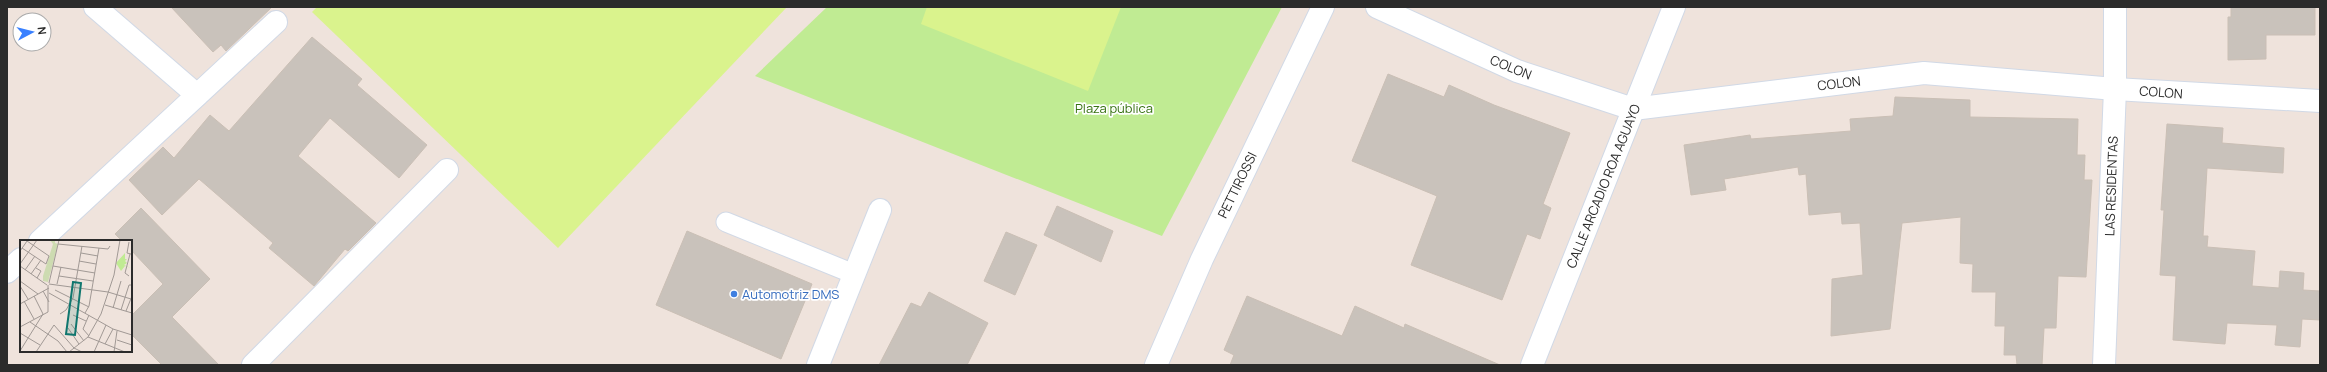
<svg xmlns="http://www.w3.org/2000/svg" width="2327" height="372" viewBox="0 0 2327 372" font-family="Manrope,sans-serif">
	<rect width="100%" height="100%" fill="#efe3dc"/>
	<polygon fill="#c0eb93" points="827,7 1282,7 1162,236 755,76"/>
	<g fill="#daf38d">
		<polygon points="317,7 787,7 558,248 312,12"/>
		<polygon points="927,7 1121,7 1088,91 921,24"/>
	</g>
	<g fill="#c9c2bb" stroke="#cabfb5">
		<polygon points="171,7 272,7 226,51 221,45 213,52"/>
		<polygon points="2231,7 2315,7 2315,35 2266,35 2266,59 2228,60 2228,17 2231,17"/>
		<polygon points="312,37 362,79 357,85 427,145 399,178 330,118 298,156 376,223 348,251 345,249 314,286 269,248 273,243 199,179 162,215 129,180 163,147 174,158 210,115 229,131"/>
		<polygon points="1388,74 1444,97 1449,85 1494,105 1570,133 1543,204 1551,208 1540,239 1527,234 1502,300 1411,265 1437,196 1352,161"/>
		<polygon points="1895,97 1970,100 1970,117 2078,119 2077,155 2085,155 2084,180 2092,180 2086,277 2058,276 2056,328 2044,328 2042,365 2017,365 2016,355 2004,355 2005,326 1995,326 1996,292 1972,292 1973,264 1960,263 1961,217 1902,223 1890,329 1831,336 1832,279 1863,275 1860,223 1842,224 1841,212 1809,215 1806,174 1799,175 1798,167 1724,179 1726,190 1691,195 1684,145 1750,135 1751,139 1851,131 1850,119 1893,116"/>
		<polygon points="2167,124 2223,128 2222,143 2284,148 2283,173 2207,168 2203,236 2208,236 2207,247 2255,251 2252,286 2279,288 2280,271 2304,273 2303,290 2320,291 2320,320 2302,319 2300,347 2275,345 2277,325 2227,323 2225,344 2173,340 2176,276 2160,275 2164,210 2161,210"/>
		<polygon points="1057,206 1113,231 1101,262 1044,235"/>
		<polygon points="141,208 210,279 172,317 219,365 162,365 131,334 131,316 163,284 131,250 131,241 122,241 115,234"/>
		<polygon points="687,231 812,284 781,359 656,305"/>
		<polygon points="1006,232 1037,245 1015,295 984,281"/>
		<polygon points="929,292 988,323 967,365 879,365 911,303 921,307"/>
		<polygon points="1247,296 1342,336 1355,306 1404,328 1405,324 1500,365 1230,365 1234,355 1224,350"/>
	</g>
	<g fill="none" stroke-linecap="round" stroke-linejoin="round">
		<g stroke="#d1d9e6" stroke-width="21">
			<polyline id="service" points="726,222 854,274"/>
		</g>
		<g stroke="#d1d9e6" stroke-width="24">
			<g id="minor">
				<polyline points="95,7 197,95"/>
				<polyline points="1377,7 1517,71 1633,109 1924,73 2115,89 2320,101"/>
				<polyline points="40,241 276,22"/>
				<polyline points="7,272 21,259"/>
				<polyline points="253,365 447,170"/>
				<polyline points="818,365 880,210"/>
				<polyline points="1532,365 1674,7"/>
			</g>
		</g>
		<g stroke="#d1d9e6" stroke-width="24">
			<polyline id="tertiary" points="1156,365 1202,259 1323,7"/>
		</g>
		<g stroke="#d1d9e6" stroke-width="24">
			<polyline id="secondary" points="2104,365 2115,89 2115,7"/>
		</g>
		<use href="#service" stroke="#fff" stroke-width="19"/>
		<use href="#minor" stroke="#fff" stroke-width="22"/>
		<use href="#tertiary" stroke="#fff" stroke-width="22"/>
		<use href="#secondary" stroke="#fff" stroke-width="22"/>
	</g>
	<circle fill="#3f7fe0" stroke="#fff" stroke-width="1.5" cx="734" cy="294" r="4"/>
	<g text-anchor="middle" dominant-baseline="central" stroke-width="3.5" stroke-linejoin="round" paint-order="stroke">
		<g font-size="13" fill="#2b2b2b" stroke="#fff">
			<text transform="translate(1511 67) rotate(22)">COLON</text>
			<text transform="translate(1839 83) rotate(-7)">COLON</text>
			<text transform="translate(2161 92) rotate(4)">COLON</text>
			<text transform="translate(1237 185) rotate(-64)">PETTIROSSI</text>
			<text transform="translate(1603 186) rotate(-68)">CALLE ARCADIO ROA AGUAYO</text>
			<text transform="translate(2111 186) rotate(-88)">LAS RESIDENTAS</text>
		</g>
		<g font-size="13" fill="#377212" stroke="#fff">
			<text x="1114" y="108">Plaza pública</text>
		</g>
		<g font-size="13" fill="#366cbe" stroke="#fff" text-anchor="start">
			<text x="742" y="294">Automotriz DMS</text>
		</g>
	</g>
	<g transform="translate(20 240)">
		<rect width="112" height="112" fill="#efe3dc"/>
		<path d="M105 13V19H107L105 21 107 23 104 25 111 28 105 26 101 31 96 23Z" fill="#c0eb93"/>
		<path d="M30 0H35V3L38 4 28 42 23 41V36L33 4Z" fill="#cddbb1"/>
		<path fill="none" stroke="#a19995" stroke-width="1" d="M109 2 107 13 111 14M38 4 88 9 90 6M0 11 5 4 7 1 29 16 26 24 2 8M61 13 78 16M59 21 76 24M0 24 17 0M0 26 27 45M33 26 57 30M16 28 21 31 17 38M5 30 15 16M57 30 75 33M11 34 21 20M39 36 73 41M109 36 105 33 110 14M0 41 18 54M29 43 39 0M29 44 88 52M37 44 41 27M0 46 8 59M35 50 69 67M23 51 29 62M88 52 111 59M29 53 93 89 112 95M14 56 23 74M4 61 14 79M0 64 29 48M85 65 112 73M93 68 101 41M101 70 109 45H112M106 71 112 56M65 73 69 66 79 8M40 74 46 70 53 58 62 6M53 75 66 81M10 82 38 101 47 112M51 84 64 101M0 87 28 72V45M48 88 59 104M0 93 20 105M69 96 63 89 69 75M68 97 105 112M97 100 112 105M85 104 93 89M0 111 23 74M16 112 34 85 54 108 62 112M49 112 68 97 81 74 94 35 100 0M74 112 86 85M94 112 97 91"/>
		<path fill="#0f766e" fill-opacity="0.15" stroke="#0f766e" stroke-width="2" d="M53 42 61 43 55 95 46 94Z"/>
		<rect width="112" height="112" fill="none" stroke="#2b2b2b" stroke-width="2"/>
	</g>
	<rect width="2327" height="372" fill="none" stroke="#2b2b2b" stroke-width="16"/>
	<g transform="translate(32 32) rotate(83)"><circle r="19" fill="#ffffff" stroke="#aaaaaa"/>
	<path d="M0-3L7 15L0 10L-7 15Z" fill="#3980ff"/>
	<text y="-6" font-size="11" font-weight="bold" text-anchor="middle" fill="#2b2b2b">N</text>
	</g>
</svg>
